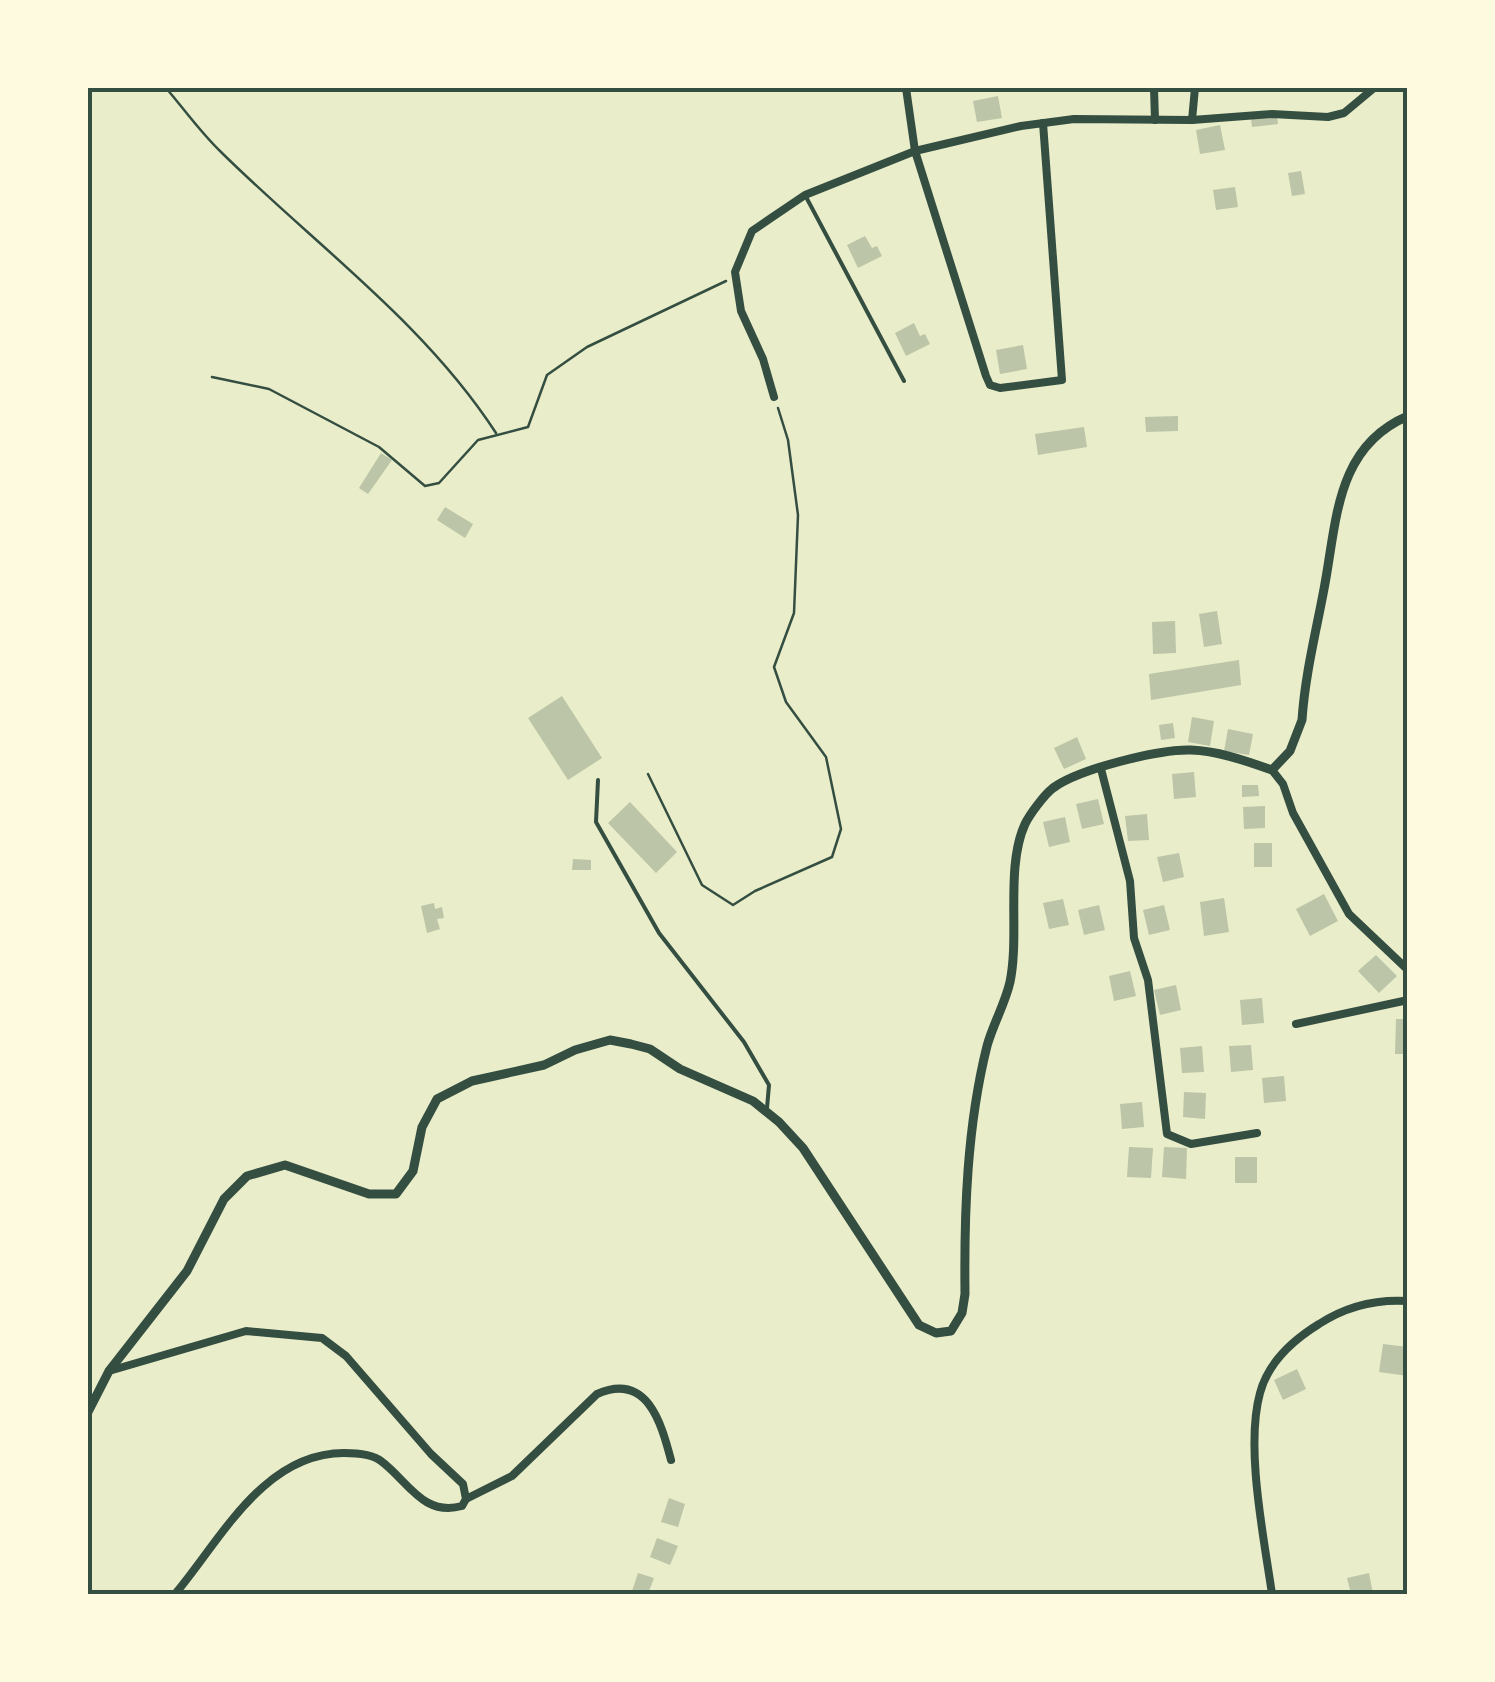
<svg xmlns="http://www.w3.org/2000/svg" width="1495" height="1682" viewBox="0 0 1495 1682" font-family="Poppins,sans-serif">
	<rect width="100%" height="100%" fill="#e9edc9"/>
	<g fill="#bcc5a7">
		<polygon points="998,96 1002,118 977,122 973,101"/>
		<polygon points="1277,116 1278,124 1252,127 1251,119"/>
		<polygon points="1220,125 1225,150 1200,154 1196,130"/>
		<polygon points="1301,171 1305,194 1292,196 1288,173"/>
		<polygon points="1235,187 1238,207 1216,210 1213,190"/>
		<polygon points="865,236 872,248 877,246 882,256 858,268 847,245"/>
		<polygon points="914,323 920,336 925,334 930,344 906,356 895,333"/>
		<polygon points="1023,345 1027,369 1000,374 996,350"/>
		<polygon points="1178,416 1178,431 1146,432 1145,417"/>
		<polygon points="1084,427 1087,447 1038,455 1035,434"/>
		<polygon points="381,453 392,460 368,494 359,488"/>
		<polygon points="445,507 473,524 465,538 437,520"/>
		<polygon points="1217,611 1222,644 1204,647 1199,614"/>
		<polygon points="1175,621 1176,653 1153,654 1152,622"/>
		<polygon points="1239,660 1241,685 1151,700 1149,674"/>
		<polygon points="562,696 602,758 568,780 528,718"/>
		<polygon points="1192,717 1214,721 1210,746 1188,742"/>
		<polygon points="1173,723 1175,738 1161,740 1159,725"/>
		<polygon points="1228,729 1253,734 1249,755 1224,751"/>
		<polygon points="1077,737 1086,759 1064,769 1054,748"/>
		<polygon points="1194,772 1196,797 1174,799 1172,774"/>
		<polygon points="1242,785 1258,785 1259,796 1242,797"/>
		<polygon points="1098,799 1104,824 1082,829 1076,804"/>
		<polygon points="630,802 677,852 656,873 608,823"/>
		<polygon points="1265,806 1265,828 1244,829 1243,807"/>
		<polygon points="1147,814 1149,840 1128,841 1125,816"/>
		<polygon points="1065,817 1070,842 1049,847 1043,822"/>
		<rect x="1254" y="843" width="18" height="24"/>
		<polygon points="1179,853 1184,877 1163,882 1157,857"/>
		<polygon points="573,859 591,860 591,870 572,870"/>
		<polygon points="1324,894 1338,921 1310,936 1296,909"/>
		<polygon points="1224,898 1229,932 1204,936 1200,902"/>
		<polygon points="1063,899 1069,925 1049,929 1043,903"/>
		<polygon points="434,903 435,909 442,907 444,918 437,919 440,929 427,933 421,906"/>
		<polygon points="1099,905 1105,930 1084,935 1078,910"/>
		<polygon points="1164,905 1170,930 1149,935 1143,910"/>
		<polygon points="1376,955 1397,976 1379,993 1358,971"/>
		<polygon points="1130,971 1136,996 1114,1001 1109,976"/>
		<polygon points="1176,985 1181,1010 1160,1015 1154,990"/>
		<polygon points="1262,998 1264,1023 1242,1025 1240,1000"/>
		<polygon points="1396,1019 1408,1019 1408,1054 1395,1054"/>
		<polygon points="1251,1045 1253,1070 1231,1072 1229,1046"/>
		<polygon points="1202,1046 1204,1072 1182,1073 1180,1048"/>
		<polygon points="1284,1076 1286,1101 1264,1103 1262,1078"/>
		<polygon points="1184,1092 1206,1093 1205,1119 1183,1117"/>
		<polygon points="1142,1102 1144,1127 1122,1129 1120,1104"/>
		<polygon points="1129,1147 1153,1148 1151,1178 1127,1177"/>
		<polygon points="1164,1147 1187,1148 1186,1179 1162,1177"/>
		<rect x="1235" y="1157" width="22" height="26"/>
		<polygon points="1383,1344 1408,1347 1408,1376 1379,1372"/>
		<polygon points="1297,1369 1306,1389 1283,1400 1274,1380"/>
		<polygon points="669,1498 685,1504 678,1527 661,1522"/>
		<polygon points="657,1538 678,1546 670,1565 650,1557"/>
		<polygon points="638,1573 654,1578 648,1594 631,1594"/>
		<polygon points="1369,1573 1373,1594 1351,1594 1347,1578"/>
	</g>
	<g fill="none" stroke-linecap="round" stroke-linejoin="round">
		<g stroke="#344e41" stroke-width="2.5">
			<path d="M166 88C184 109 201 133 221 152 314 244 424 322 496 433"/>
			<polyline points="212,377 269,389 379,447 425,486 439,483 478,440 528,427 547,375 587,347 726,281"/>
			<polyline points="648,774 702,885 733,905 755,891 832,857 841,829 826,757 786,702 774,667 794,613 798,515 788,440 778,408"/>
		</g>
		<g stroke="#344e41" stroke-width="4">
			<polyline points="805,195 904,381"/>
			<polyline points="598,780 596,822 659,933 744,1042 769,1085 767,1108"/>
		</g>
		<g stroke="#344e41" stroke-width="8">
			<polyline points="906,88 915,151 986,376 990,385 1000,388 1062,380 1043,123"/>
			<polyline points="1154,88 1155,120"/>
			<polyline points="1192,120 1195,88"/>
			<polyline points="774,397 763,359 741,311 735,272 752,231 805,195 915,151 1021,126 1074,119 1192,120 1272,114 1328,117 1344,113 1374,88"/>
			<polyline points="1101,769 1130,881 1134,938 1148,980 1167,1134 1191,1144 1257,1133"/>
			<polyline points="1272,770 1283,784 1293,813 1349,914 1408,970"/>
			<polyline points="1296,1024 1408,1000"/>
			<path d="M109 1371 246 1331 322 1338 346 1356 431 1454 463 1484 466 1499 462 1506C423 1517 408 1481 381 1461 372 1454 355 1453 344 1453 263 1453 220 1541 175 1594"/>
			<path d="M466 1499 512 1476 597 1394C647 1372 661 1422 671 1460"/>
			<path d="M1272 1594C1264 1538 1245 1447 1260 1393 1268 1363 1293 1340 1319 1324 1345 1307 1376 1299 1408 1301"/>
		</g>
		<path stroke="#344e41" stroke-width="9" d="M88 1412 109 1371 187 1271 224 1199 247 1176 285 1165 369 1194H396L413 1171 422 1127 437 1099 472 1081 544 1065 575 1050 610 1040 631 1044 650 1049 680 1069 753 1101 779 1122 803 1148 919 1325 936 1333 951 1331 962 1313 965 1294C964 1212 967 1126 987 1046 993 1024 1005 1004 1010 982 1020 934 1005 868 1025 824 1030 814 1044 795 1053 788 1079 769 1159 749 1191 750 1219 751 1246 761 1272 770L1290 751 1302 720C1305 675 1316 632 1324 589 1337 522 1335 447 1408 416"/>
	</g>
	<rect width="1495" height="1682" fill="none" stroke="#fefae0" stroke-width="180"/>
	<rect x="90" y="90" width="1315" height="1502" fill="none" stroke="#344e41" stroke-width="4"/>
</svg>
